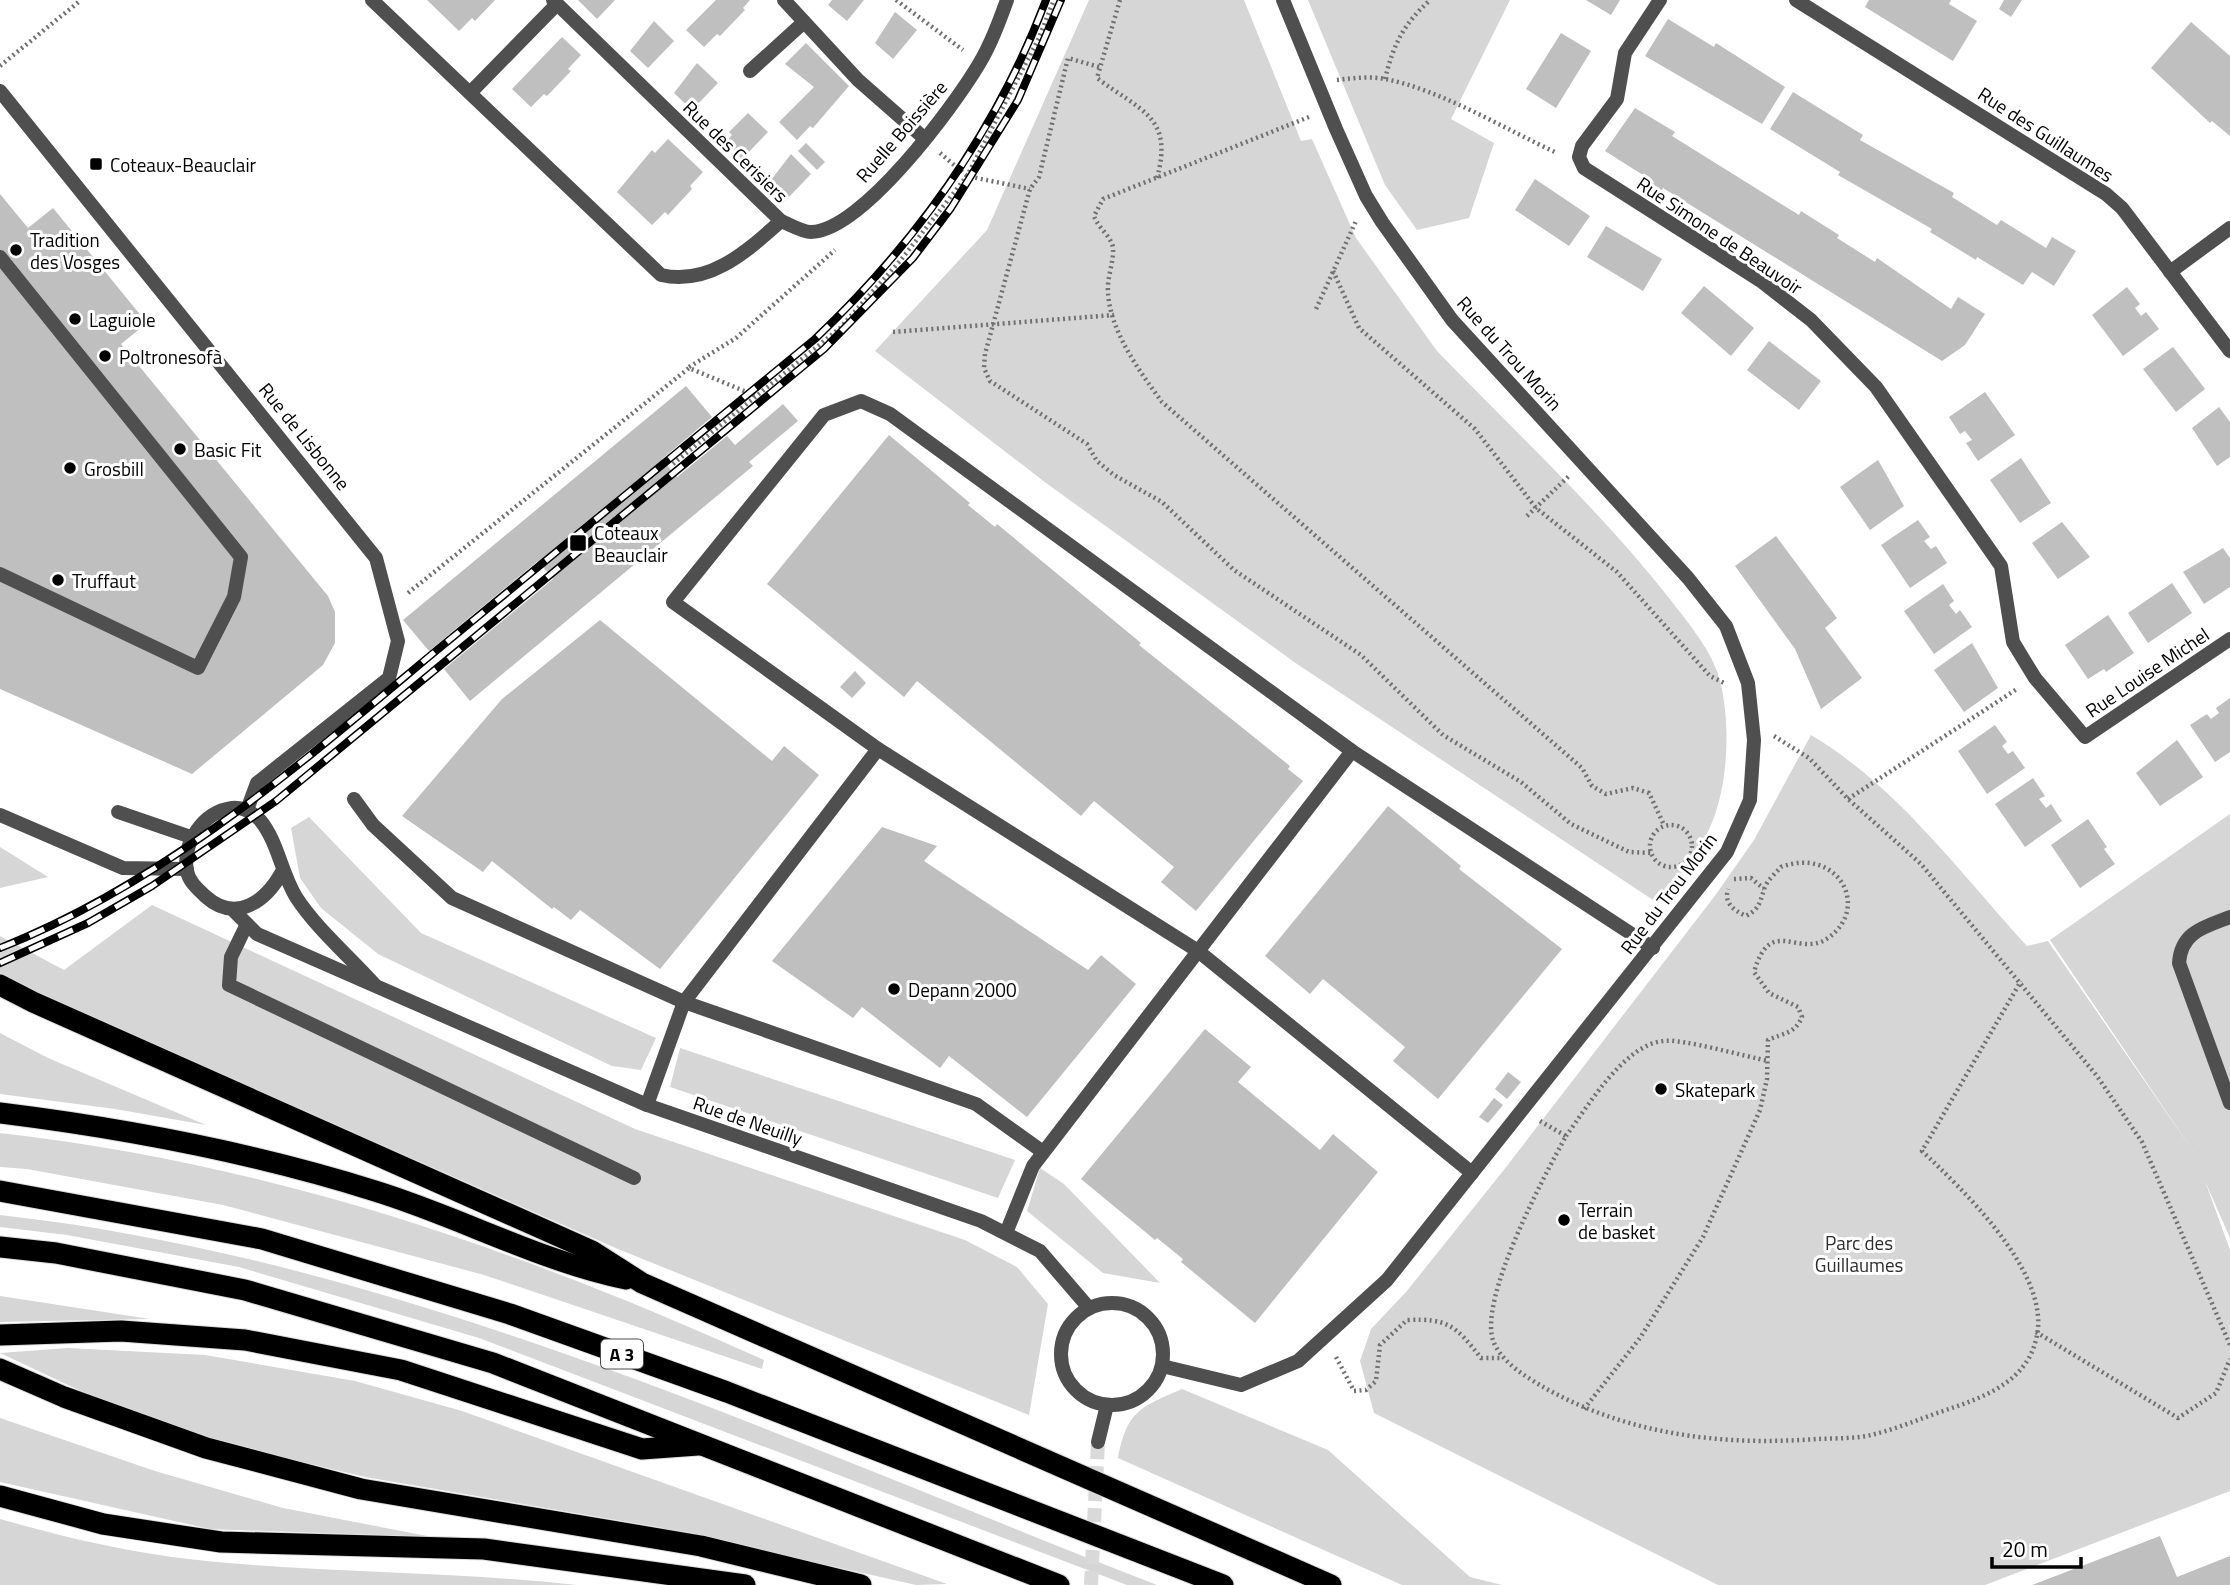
<svg xmlns="http://www.w3.org/2000/svg" width="2230" height="1585" viewBox="0 0 2230 1585" font-family="'Titillium Web',sans-serif">
	<rect width="100%" height="100%" fill="#fff"/>
	<g fill="#d6d6d6">
		<path d="M1089 0H1244L1301 141 1312 139 1356 238 1437 351C1515 432 1600 510 1669 598 1686 620 1709 647 1718 674 1731 717 1729 778 1713 820 1701 851 1678 878 1656 902L1297 664 1046 483 875 351 987 230Z"/>
		<polygon points="1308,0 1510,0 1451,119 1494,143 1469,218 1417,230 1385,185"/>
		<path d="M1811 735C1897 786 1960 873 2027 946L2048 941 2193 1151 2050 940 2230 814V1238L2205 1181 2230 1250V1491L1985 1585H1718L1374 1413 1360 1361 1371 1329 1406 1292 1503 1171 1714 897 1754 840Z"/>
		<polygon points="309,817 421,933 656,1038 641,1070 612,1066 378,954 321,908 300,878 291,828"/>
		<polygon points="0,847 48,877 0,888"/>
		<polygon points="152,905 635,1129 965,1240 1017,1267 1048,1304 1029,1415 618,1249 15,984 0,974 0,936 64,970"/>
		<polygon points="0,1033 48,1058 206,1125 115,1109 0,1094"/>
		<polygon points="680,1048 1015,1160 998,1198 670,1087"/>
		<path d="M0 1133C272 1164 516 1248 764 1360L762 1369 484 1275 223 1205 27 1169 0 1167Z"/>
		<polygon points="1040,1168 1064,1184 1160,1283 1103,1273 1027,1211"/>
		<path d="M0 1215C403 1260 783 1440 1157 1585H1127L479 1338 239 1267 67 1235 0 1227Z"/>
		<polygon points="0,1296 150,1319 0,1322"/>
		<polygon points="68,1348 205,1355 355,1381 462,1411 947,1584 916,1585 663,1528 365,1477 214,1441 106,1403 0,1353"/>
		<path d="M1182 1389 1328 1450 1470 1577 1502 1585H1402L1118 1458C1127 1411 1140 1407 1182 1389Z"/>
		<polygon points="0,1418 155,1471 283,1508 432,1537 210,1529 0,1482"/>
		<path d="M0 1519C56 1535 114 1549 172 1557 307 1574 443 1570 577 1585H0Z"/>
	</g>
	<g fill="#bfbfbf">
		<polygon points="427,0 495,0 475,21 472,18 459,31"/>
		<polygon points="578,0 615,0 597,19"/>
		<polygon points="716,0 750,0 743,8 745,10 720,36 717,34 704,47 686,30"/>
		<polygon points="832,0 864,0 847,21 828,5"/>
		<polygon points="1586,0 1620,0 1611,15"/>
		<polygon points="1869,0 1951,0 1949,4 1977,21 1953,61 1865,7"/>
		<polygon points="2004,0 2022,0 2011,17 1999,9"/>
		<polygon points="895,12 917,30 893,59 875,43"/>
		<polygon points="1668,19 1714,47 1716,43 1785,87 1762,124 1645,56"/>
		<polygon points="654,21 674,41 648,68 630,51"/>
		<polygon points="2191,22 2230,56 2230,136 2212,121 2210,123 2151,68"/>
		<polygon points="1561,33 1591,51 1556,108 1526,89"/>
		<polygon points="562,37 581,55 568,69 571,71 547,96 544,94 531,107 512,89"/>
		<polygon points="806,43 849,86 813,128 810,126 797,140 779,122 814,87 785,64"/>
		<polygon points="697,63 718,83 692,110 674,93"/>
		<polygon points="1793,92 1863,135 1860,140 1954,193 1952,197 1997,225 2001,220 2046,248 2052,237 2076,251 2054,286 2032,272 2023,285 1977,257 1976,260 1930,232 1932,229 1838,175 1840,172 1770,129"/>
		<polygon points="1635,108 1675,132 1672,136 1799,215 1801,211 1839,235 1837,238 1875,262 1877,258 1951,309 1958,297 1985,314 1965,345 1942,361 1663,188 1658,195 1650,190 1654,182 1605,151"/>
		<polygon points="748,113 768,132 742,159 725,142 732,135 729,132"/>
		<polygon points="668,139 703,172 690,186 692,189 668,215 665,212 652,225 617,192 652,150 655,153"/>
		<polygon points="806,143 825,162 817,170 798,151"/>
		<polygon points="791,154 811,174 785,201 768,184"/>
		<polygon points="1535,179 1590,216 1569,246 1515,210"/>
		<polygon points="0,194 28,228 53,208 147,323 121,344 328,596 335,612 335,643 323,665 192,774 0,689"/>
		<polygon points="1606,226 1662,259 1643,291 1587,257"/>
		<polygon points="1704,286 1754,328 1731,356 1681,313"/>
		<polygon points="2127,287 2140,304 2135,308 2141,316 2146,312 2159,329 2123,356 2092,315"/>
		<polygon points="1769,341 1821,381 1799,410 1747,370"/>
		<polygon points="2173,347 2205,389 2176,412 2143,369"/>
		<polygon points="686,386 712,417 662,459 677,477 727,436 735,445 783,404 798,421 749,462 753,466 470,701 444,669 553,579 538,561 429,651 403,620"/>
		<polygon points="1985,392 2015,435 1978,461 1966,443 1972,440 1965,431 1960,434 1949,417"/>
		<polygon points="2219,407 2230,422 2230,457 2217,466 2192,428"/>
		<polygon points="889,435 970,503 968,505 995,527 997,524 1141,643 1139,645 1290,766 1288,769 1303,781 1196,911 1161,882 1174,867 1094,801 1081,816 917,681 904,697 767,584"/>
		<polygon points="2021,458 2051,503 2020,523 1990,480"/>
		<polygon points="1878,460 1904,506 1870,530 1840,487"/>
		<polygon points="1918,520 1930,537 1924,541 1931,549 1936,546 1947,563 1910,588 1881,545"/>
		<polygon points="2062,522 2090,557 2058,579 2032,543"/>
		<polygon points="1776,536 1837,618 1825,628 1862,678 1821,709 1795,649 1735,566"/>
		<polygon points="2223,548 2230,558 2230,587 2204,604 2183,572"/>
		<polygon points="2172,583 2192,613 2148,643 2128,613"/>
		<polygon points="1943,584 1954,601 1949,605 1956,614 1960,610 1972,627 1934,654 1904,611"/>
		<polygon points="2108,615 2134,653 2106,672 2104,669 2088,679 2065,645"/>
		<polygon points="600,620 772,761 784,746 819,775 660,969 580,910 571,920 554,907 552,909 492,861 483,872 402,816 502,699"/>
		<polygon points="1972,643 1998,688 1964,712 1934,670"/>
		<polygon points="855,671 866,683 852,698 840,687"/>
		<polygon points="2230,698 2230,752 2215,762 2190,725 2207,714 2211,719 2219,713 2216,708"/>
		<polygon points="1995,725 2007,742 2002,746 2008,754 2013,751 2025,768 1987,794 1958,751"/>
		<polygon points="2177,740 2203,777 2160,806 2136,773"/>
		<polygon points="2033,778 2045,796 2039,799 2046,808 2051,804 2062,821 2025,847 1995,804"/>
		<polygon points="1388,806 1461,866 1459,869 1562,949 1438,1099 1393,1061 1405,1047 1323,979 1310,994 1265,956"/>
		<polygon points="2088,819 2107,847 2104,849 2115,864 2080,888 2051,845"/>
		<polygon points="882,827 937,846 924,861 1088,970 1101,955 1136,984 1027,1117 949,1056 940,1068 862,1007 853,1018 772,961"/>
		<polygon points="1205,1029 1251,1067 1238,1082 1320,1150 1333,1134 1378,1172 1255,1323 1181,1262 1183,1259 1157,1238 1155,1240 1081,1179"/>
		<polygon points="1508,1072 1521,1082 1507,1099 1495,1089"/>
		<polygon points="1494,1098 1503,1105 1488,1123 1479,1117"/>
		<polygon points="2160,1536 2177,1577 2230,1556 2230,1585 2032,1585"/>
	</g>
	<g fill="none" stroke-linecap="round" stroke-linejoin="round">
		<polyline stroke="#d9d9d9" stroke-width="14" stroke-dasharray="14 7" stroke-linecap="butt" points="1091,1585 1098,1442"/>
		<g stroke="#dbdbdb" stroke-width="23">
			<g id="motorway">
				<polyline points="0,985 33,1002 592,1251 642,1283 1331,1585"/>
				<path d="M0 1113C129 1129 251 1152 375 1191 460 1217 539 1261 626 1279"/>
				<polyline points="0,1191 262,1239 510,1314 727,1392 1223,1585"/>
				<polyline points="0,1247 56,1253 245,1290 493,1363 1059,1585"/>
				<polyline points="0,1335 121,1331 245,1340 401,1370 642,1449 698,1445"/>
				<polyline points="0,1369 64,1397 206,1448 361,1489 701,1546 861,1585"/>
				<polyline points="0,1496 103,1524 221,1542 484,1549 745,1585"/>
			</g>
		</g>
		<g stroke="#717171" stroke-width="4.5" stroke-dasharray="2 3.5" stroke-linecap="butt">
			<polyline points="896,0 963,50"/>
			<path d="M1120 0 1097 78C1140 111 1174 116 1157 178"/>
			<polyline points="0,66 81,0"/>
			<polyline points="1099,67 1068,58 1039,177 1030,189 985,354 984,368 990,381 1087,444 1097,461 1114,475 1162,502 1234,570 1361,655 1443,735 1521,782 1571,824 1629,852 1651,853"/>
			<path d="M1385 79C1394 43 1403 25 1430 0"/>
			<path d="M1337 80C1353 78 1369 76 1385 79 1439 89 1507 130 1557 153"/>
			<path d="M1309 117 1103 199 1094 216C1098 228 1112 237 1113 248 1114 262 1107 277 1108 291 1109 330 1140 372 1162 402L1582 768 1592 786 1606 794 1633 788 1649 793 1664 825"/>
			<polyline points="940,153 967,176 1030,189"/>
			<polyline points="1333,271 1359,328 1475,429 1536,508 1617,572 1710,676 1726,684"/>
			<polyline points="1316,309 1356,221"/>
			<polyline points="893,332 1114,315"/>
			<polyline points="689,367 736,338 835,250"/>
			<polyline points="673,464 840,328 900,261 967,176 1038,40 1054,0"/>
			<polyline points="1527,516 1569,476"/>
			<polyline points="408,593 689,368 756,396"/>
			<polyline points="1774,736 1809,758 1848,799 1921,864 2097,1076 2142,1142 2230,1345"/>
			<polyline points="1848,799 2017,689"/>
			<circle cx="1671" cy="846" r="21"/>
			<polyline points="1734,879 1751,878 1764,889"/>
			<path d="M1540 1121 1566 1136C1545 1175 1476 1302 1494 1343 1503 1363 1526 1377 1545 1388 1629 1435 1722 1446 1817 1439 1836 1438 1857 1439 1875 1434 1899 1428 1922 1418 1946 1410 1988 1396 2033 1379 2038 1328 2043 1266 1963 1190 1922 1151L2021 981"/>
			<path d="M1566 1136C1588 1106 1624 1045 1663 1041 1681 1038 1747 1057 1769 1061"/>
			<polyline points="2036,1332 2178,1418 2216,1393 2230,1359"/>
			<path d="M1336 1357 1354 1391 1366 1390 1376 1381 1380 1345 1407 1320C1448 1318 1456 1326 1481 1358H1503"/>
			<path d="M1584 1409 1640 1338 1703 1237 1760 1110 1767 1079 1768 1040C1783 1033 1795 1034 1802 1017L1798 1007 1769 993 1754 972C1771 914 1798 959 1828 938 1872 907 1837 846 1781 867 1775 874 1766 881 1764 890 1759 904 1760 908 1746 916 1733 910 1724 903 1728 889"/>
		</g>
		<g stroke="#4f4f4f" stroke-width="14">
			<path d="M372 0 661 275C710 286 747 251 781 221L553 0"/>
			<polyline points="784,0 858,80 924,138"/>
			<polyline points="750,71 804,22"/>
			<polyline points="471,92 557,4"/>
			<polyline points="0,257 241,557 234,597 198,668 0,574"/>
			<polyline points="354,799 373,825 452,898 684,1002 976,1104 1043,1152"/>
			<polyline points="118,812 191,837"/>
			<polyline points="0,815 123,868 187,869"/>
			<path d="M2230 917C2204 927 2181 932 2179 963L2230 1103"/>
			<polyline points="247,924 231,957 229,985 634,1178"/>
			<polyline points="647,1105 684,1002 878,749"/>
			<polyline points="1472,1173 1198,951 878,749 673,602 824,415 861,401 890,414 1352,751 1653,948"/>
			<polyline points="1006,1233 1033,1166 1352,751"/>
		</g>
		<g stroke="#4f4f4f" stroke-width="14">
			<polyline points="1660,0 1625,53 1617,99 1582,146 1579,157 1584,168 1761,281 1811,320 1876,387 2001,566 2013,642 2035,678 2085,737 2230,639"/>
			<polyline points="1796,0 2106,194 2122,208 2230,351"/>
			<path d="M781 221C789 224 802 232 811 232 862 231 954 106 979 64 991 44 999 22 1007 0"/>
			<polyline points="2170,272 2230,228"/>
			<polyline points="1162,1366 1241,1385 1298,1361 1387,1280 1727,852 1750,800 1754,740 1748,683 1726,626 1688,578 1452,320 1382,222 1366,196 1336,129 1283,0"/>
		</g>
		<g stroke="#4f4f4f" stroke-width="14">
			<polyline points="0,91 376,558 398,641 389,678 257,783 247,810"/>
			<path d="M282 872C266 901 236 924 205 896 198 889 189 882 187 871 182 843 203 812 232 808 242 807 253 812 260 820 278 842 281 872 296 897 316 928 349 956 374 984"/>
			<polyline points="233,910 257,934 647,1105 981,1221 1040,1251 1089,1308"/>
			<circle cx="1112" cy="1354" r="51"/>
			<polyline points="1098,1442 1107,1405"/>
		</g>
		<use href="#motorway" stroke="#000" stroke-width="21"/>
		<g stroke="#000" stroke-width="8">
			<g id="rail">
				<path d="M0 948C164 883 297 767 431 655 559 550 687 444 815 339 917 242 996 132 1046 0"/>
				<polyline points="0,963 88,923 152,886 276,801 824,349 913,258 951,208 1018,100 1061,0"/>
			</g>
		</g>
		<use href="#rail" stroke="#fff" stroke-width="5" stroke-dasharray="16" stroke-linecap="butt"/>
	</g>
	<g fill="#000" stroke="#fff" stroke-width="2.5">
		<rect x="89" y="157" width="14" height="14" rx="3.5"/>
		<circle cx="16" cy="250" r="7"/>
		<circle cx="75" cy="319" r="7"/>
		<circle cx="105" cy="356" r="7"/>
		<circle cx="180" cy="449" r="7"/>
		<circle cx="70" cy="468" r="7"/>
		<rect x="569" y="534" width="18" height="18" rx="3.5"/>
		<circle cx="58" cy="580" r="7"/>
		<circle cx="894" cy="989" r="7"/>
		<circle cx="1661" cy="1089" r="7"/>
		<circle cx="1564" cy="1220" r="7"/>
	</g>
	<g text-anchor="middle" dominant-baseline="central" stroke-width="6" stroke-linejoin="round" paint-order="stroke">
		<rect fill="#fff" stroke="#4c4c4c" stroke-width="2" x="601" y="1339.5" width="42" height="29" rx="5"/>
		<g font-size="18" font-weight="bold" fill="#000">
			<text x="622" y="1354">A 3</text>
		</g>
		<g font-size="19" fill="#000" stroke="#fff">
			<text transform="translate(901 131) rotate(-49)">Ruelle Boissière</text>
			<text transform="translate(2046 134) rotate(33)">Rue des Guillaumes</text>
			<text transform="translate(736 151) rotate(44)">Rue des Cerisiers</text>
			<text transform="translate(1720 235) rotate(34)">Rue Simone de Beauvoir</text>
			<text transform="translate(1510 353) rotate(48)">Rue du Trou Morin</text>
			<text transform="translate(305 436) rotate(51)">Rue de Lisbonne</text>
			<text transform="translate(2147 672) rotate(-34)">Rue Louise Michel</text>
			<text transform="translate(1668 893) rotate(-53)">Rue du Trou Morin</text>
			<text transform="translate(748 1120) rotate(19)">Rue de Neuilly</text>
		</g>
		<g font-size="19" fill="#000" stroke="#fff" text-anchor="start">
			<text x="110" y="164">Coteaux-Beauclair</text>
			<text x="30" y="239">Tradition<tspan x="30" dy="22">des Vosges</tspan></text>
			<text x="89" y="319">Laguiole</text>
			<text x="119" y="356">Poltronesofà</text>
			<text x="194" y="449">Basic Fit</text>
			<text x="84" y="468">Grosbill</text>
			<text x="594" y="532">Coteaux<tspan x="594" dy="22">Beauclair</tspan></text>
			<text x="72" y="580">Truffaut</text>
			<text x="908" y="989">Depann 2000</text>
			<text x="1675" y="1089">Skatepark</text>
			<text x="1578" y="1209">Terrain<tspan x="1578" dy="22">de basket</tspan></text>
		</g>
		<g font-size="19" fill="#2d2d2d" stroke="#fff">
			<text x="1859" y="1242">Parc des<tspan x="1859" dy="22">Guillaumes</tspan></text>
		</g>
	</g>
	<path d="M1992 1557v10h89v-10" fill="none" stroke="#000000" stroke-width="3.5"/>
	<text x="2002" y="1557" font-size="21" fill="#000000" stroke="#ffffff" stroke-width="5" paint-order="stroke">20 m</text>
</svg>
